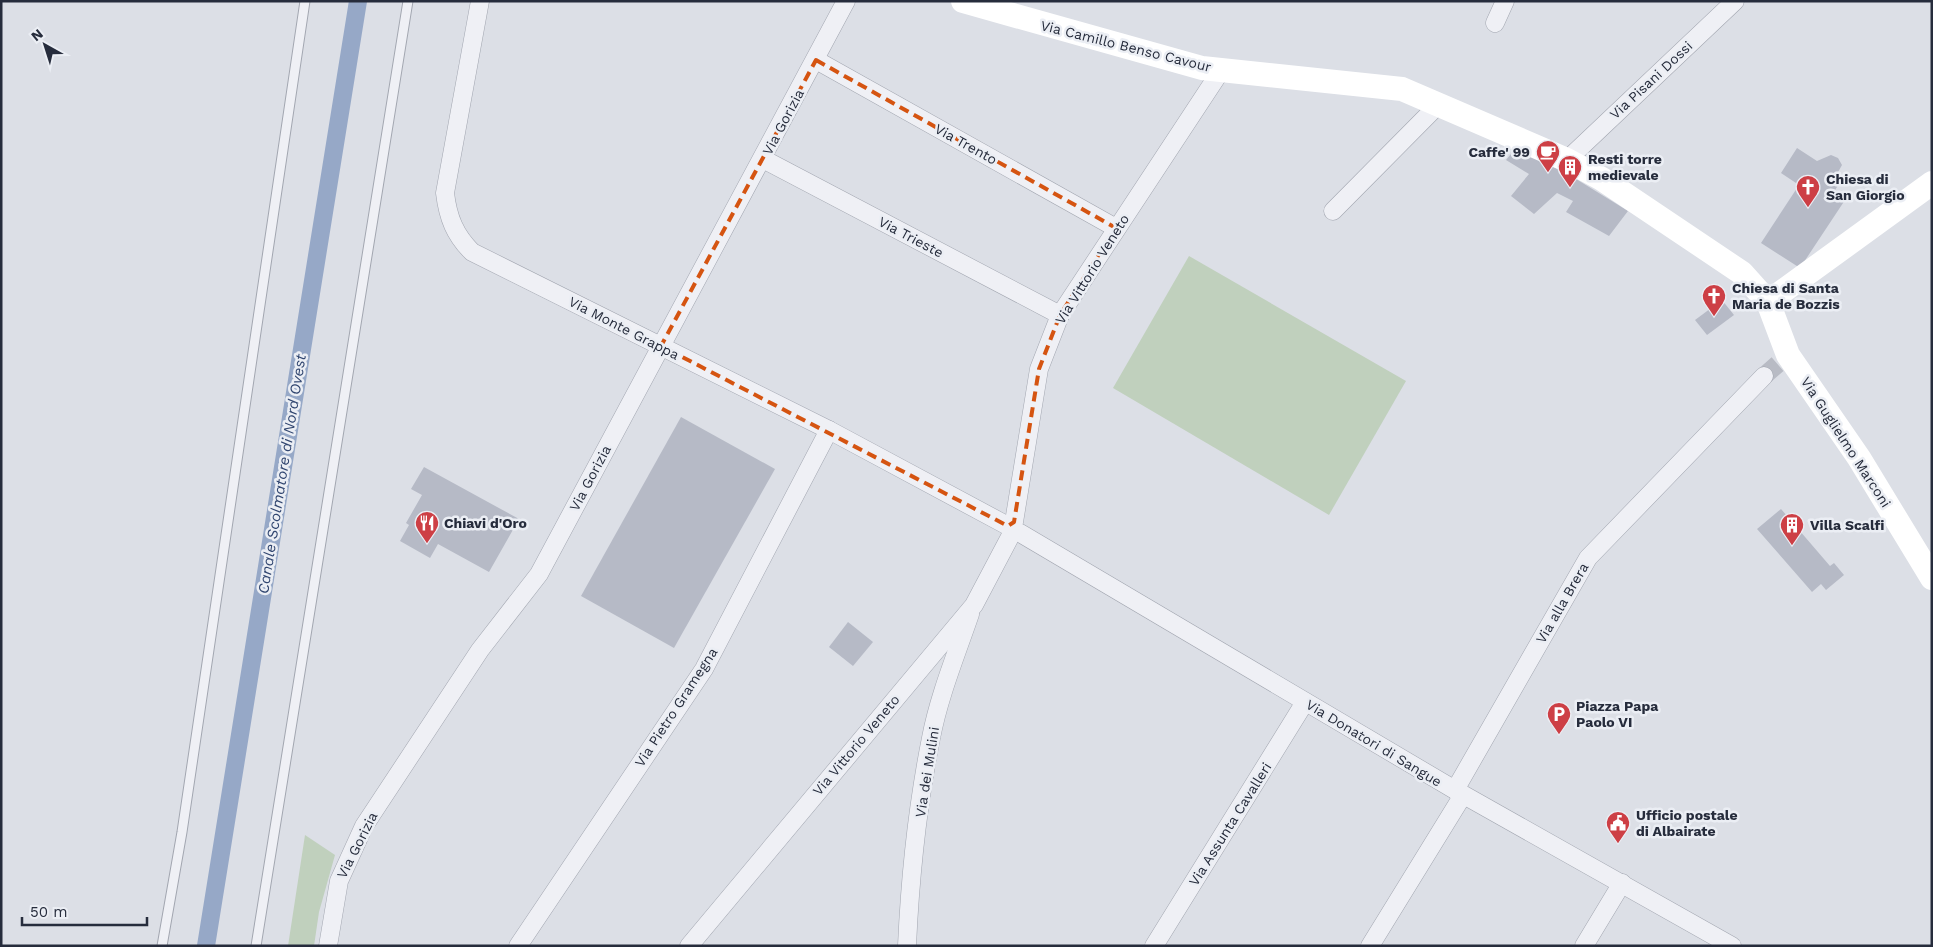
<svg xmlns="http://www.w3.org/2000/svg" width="1933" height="947" viewBox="0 0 1933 947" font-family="'Work Sans',sans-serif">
	<rect width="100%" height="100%" fill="#dcdfe6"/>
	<g fill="#c0d0bd">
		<polygon points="1189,256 1406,381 1329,515 1113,388"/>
		<polygon points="305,835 335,855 319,912 314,946 288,946"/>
	</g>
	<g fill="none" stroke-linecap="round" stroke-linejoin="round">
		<polyline stroke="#96a8c7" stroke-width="18" points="206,946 358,1"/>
	</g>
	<g fill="#b6bac6">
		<polygon points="1797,148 1817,161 1831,155 1838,158 1842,165 1837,174 1843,177 1834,192 1845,200 1800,268 1761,243 1799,185 1781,173"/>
		<polygon points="1515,149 1568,174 1628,211 1609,236 1566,212 1573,201 1557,193 1534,214 1511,196 1529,174 1506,160"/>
		<polygon points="1722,300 1734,315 1707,335 1695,320"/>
		<polygon points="681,417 775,469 674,648 581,596"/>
		<polygon points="424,467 519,519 489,572 438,544 430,558 400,541 409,525 406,523 422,495 411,489"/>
		<polygon points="1781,509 1830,566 1834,563 1844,575 1826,590 1821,584 1812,592 1757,529"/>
		<polygon points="848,622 873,642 853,666 829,647"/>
	</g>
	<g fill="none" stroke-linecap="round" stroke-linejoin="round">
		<polyline stroke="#b8bbc4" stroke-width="18" stroke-dasharray="18 9" stroke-linecap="butt" points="1764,376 1788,355"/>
		<g stroke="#a2a6b0" stroke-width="11">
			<g id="lane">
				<polyline points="162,946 182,832 305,1"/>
				<polyline points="256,946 408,1"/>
			</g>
		</g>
		<g stroke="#a2a6b0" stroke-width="19">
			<g id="street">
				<path d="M480 1 445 193C448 218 455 235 472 252L829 430 1008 526"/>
				<polyline points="1495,23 1505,1"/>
				<polyline points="816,60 1116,228"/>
				<polyline points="763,159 1060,315"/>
				<polyline points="1567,160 1735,1"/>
				<polyline points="1333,211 1438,105"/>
				<polyline points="1014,522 1039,369 1060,315 1222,69"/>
				<polyline points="1020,533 1455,790 1732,946"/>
				<polyline points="1455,790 1588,558 1764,376"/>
				<polyline points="328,946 339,881 364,826 480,650 539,574 846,1"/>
				<polyline points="518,946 704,669 829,430"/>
				<polyline points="689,946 974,605 1011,535"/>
				<path d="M907 946C910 879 918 803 931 738 939 696 956 655 970 614"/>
				<polyline points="1154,946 1305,702"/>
				<polyline points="1370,946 1463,795"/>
				<polyline points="1584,946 1622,883"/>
			</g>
		</g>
		<use href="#lane" stroke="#eff0f5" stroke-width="9"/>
		<use href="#street" stroke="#eff0f5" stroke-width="18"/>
		<g stroke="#fff" stroke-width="24">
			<polyline points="963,1 1202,68 1402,89 1567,160 1602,179 1742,273 1768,302 1788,355 1859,458 1932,578"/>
			<polyline points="1768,302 1932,183"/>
		</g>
	</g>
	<path fill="none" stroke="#d55411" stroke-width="4" stroke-dasharray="10 6" stroke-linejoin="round" d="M816 60 1116 228 1060 315 1039 369 1014 522 1008 526 661 346Z"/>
	<defs>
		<g id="cafe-pin" transform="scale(1.25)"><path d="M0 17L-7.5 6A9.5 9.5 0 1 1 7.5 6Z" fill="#cd3f45" stroke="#ebeef4"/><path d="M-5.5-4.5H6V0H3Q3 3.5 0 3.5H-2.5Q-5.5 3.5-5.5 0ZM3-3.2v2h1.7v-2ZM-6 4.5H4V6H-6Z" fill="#fff"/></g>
		<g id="building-pin" transform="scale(1.25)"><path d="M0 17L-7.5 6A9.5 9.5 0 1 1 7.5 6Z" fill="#cd3f45" stroke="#ebeef4"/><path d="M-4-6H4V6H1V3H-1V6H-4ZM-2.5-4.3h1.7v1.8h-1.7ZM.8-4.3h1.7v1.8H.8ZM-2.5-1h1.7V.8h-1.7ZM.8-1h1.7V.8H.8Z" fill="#fff"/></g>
		<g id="church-pin" transform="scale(1.25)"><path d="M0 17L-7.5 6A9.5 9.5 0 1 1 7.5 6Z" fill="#cd3f45" stroke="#ebeef4"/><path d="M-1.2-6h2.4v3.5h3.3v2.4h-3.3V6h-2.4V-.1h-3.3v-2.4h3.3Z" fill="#fff"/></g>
		<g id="restaurant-pin" transform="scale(1.25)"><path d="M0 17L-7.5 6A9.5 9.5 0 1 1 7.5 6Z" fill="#cd3f45" stroke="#ebeef4"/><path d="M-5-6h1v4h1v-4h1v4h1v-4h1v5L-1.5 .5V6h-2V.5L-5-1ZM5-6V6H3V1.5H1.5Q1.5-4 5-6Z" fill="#fff"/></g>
		<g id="parking-pin" transform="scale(1.25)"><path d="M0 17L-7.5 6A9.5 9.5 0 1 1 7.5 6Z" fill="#cd3f45" stroke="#ebeef4"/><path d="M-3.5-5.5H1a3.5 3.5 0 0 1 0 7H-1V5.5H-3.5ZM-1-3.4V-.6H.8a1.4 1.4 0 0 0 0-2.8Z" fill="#fff"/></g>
		<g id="civic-pin" transform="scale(1.25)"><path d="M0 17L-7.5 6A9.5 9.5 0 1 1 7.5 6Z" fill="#cd3f45" stroke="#ebeef4"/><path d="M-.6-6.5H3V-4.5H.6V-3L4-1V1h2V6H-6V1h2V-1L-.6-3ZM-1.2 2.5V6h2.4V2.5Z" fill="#fff"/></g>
	</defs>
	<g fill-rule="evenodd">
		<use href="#cafe-pin" x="1548" y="152"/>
		<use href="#building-pin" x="1570" y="167"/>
		<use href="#church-pin" x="1808" y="187"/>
		<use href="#church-pin" x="1714" y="296"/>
		<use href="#restaurant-pin" x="427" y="523"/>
		<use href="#building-pin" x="1792" y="525"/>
		<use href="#parking-pin" x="1559" y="714"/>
		<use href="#civic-pin" x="1618" y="823"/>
	</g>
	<g text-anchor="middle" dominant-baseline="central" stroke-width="5" stroke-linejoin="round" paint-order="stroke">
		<g font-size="14" fill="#262c3c" stroke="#ebeef4">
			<text transform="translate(1126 46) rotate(14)">Via Camillo Benso Cavour</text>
			<text transform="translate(1651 80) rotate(-43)">Via Pisani Dossi</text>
			<text transform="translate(783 122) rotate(-62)">Via Gorizia</text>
			<text transform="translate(966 144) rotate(29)">Via Trento</text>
			<text transform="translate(911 237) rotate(28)">Via Trieste</text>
			<text transform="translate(1092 269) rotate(-58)">Via Vittorio Veneto</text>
			<text transform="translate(624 328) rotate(27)">Via Monte Grappa</text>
			<text transform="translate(1846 442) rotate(57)">Via Guglielmo Marconi</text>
			<text transform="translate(590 478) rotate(-62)">Via Gorizia</text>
			<text transform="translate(1562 603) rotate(-60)">Via alla Brera</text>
			<text transform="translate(676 707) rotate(-57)">Via Pietro Gramegna</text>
			<text transform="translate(1374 743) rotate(31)">Via Donatori di Sangue</text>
			<text transform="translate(856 745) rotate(-50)">Via Vittorio Veneto</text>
			<text transform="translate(927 772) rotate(-81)">Via dei Mulini</text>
			<text transform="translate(1230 824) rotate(-58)">Via Assunta Cavalleri</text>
			<text transform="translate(357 845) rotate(-63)">Via Gorizia</text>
		</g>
		<g font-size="14" font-weight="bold" fill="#262c3c" stroke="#ebeef4" text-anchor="start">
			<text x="1530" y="152" text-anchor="end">Caffe' 99</text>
			<text x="1588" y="159">Resti torre<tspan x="1588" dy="16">medievale</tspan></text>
			<text x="1826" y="179">Chiesa di<tspan x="1826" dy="16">San Giorgio</tspan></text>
			<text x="1732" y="288">Chiesa di Santa<tspan x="1732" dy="16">Maria de Bozzis</tspan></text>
			<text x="444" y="523">Chiavi d'Oro</text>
			<text x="1810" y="525">Villa Scalfi</text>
			<text x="1576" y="706">Piazza Papa<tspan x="1576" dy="16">Paolo VI</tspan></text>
			<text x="1636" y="815">Ufficio postale<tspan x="1636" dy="16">di Albairate</tspan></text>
		</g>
		<g font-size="15" font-style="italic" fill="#314670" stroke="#ebeef4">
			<text transform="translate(282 474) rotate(-81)">Canale Scolmatore di Nord Ovest</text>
		</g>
	</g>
	<rect width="1933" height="947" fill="none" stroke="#262c3c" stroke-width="5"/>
	<g transform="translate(45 45) rotate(321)" stroke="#ebeef4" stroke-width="4" paint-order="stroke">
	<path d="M0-4L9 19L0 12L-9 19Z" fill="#262c3c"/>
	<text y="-8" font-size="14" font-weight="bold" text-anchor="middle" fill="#262c3c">N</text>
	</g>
	<path d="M22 917v8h125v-8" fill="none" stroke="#262c3c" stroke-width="2.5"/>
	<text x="30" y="917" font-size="15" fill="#262c3c" stroke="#ebeef4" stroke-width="4" paint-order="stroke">50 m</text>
</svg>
